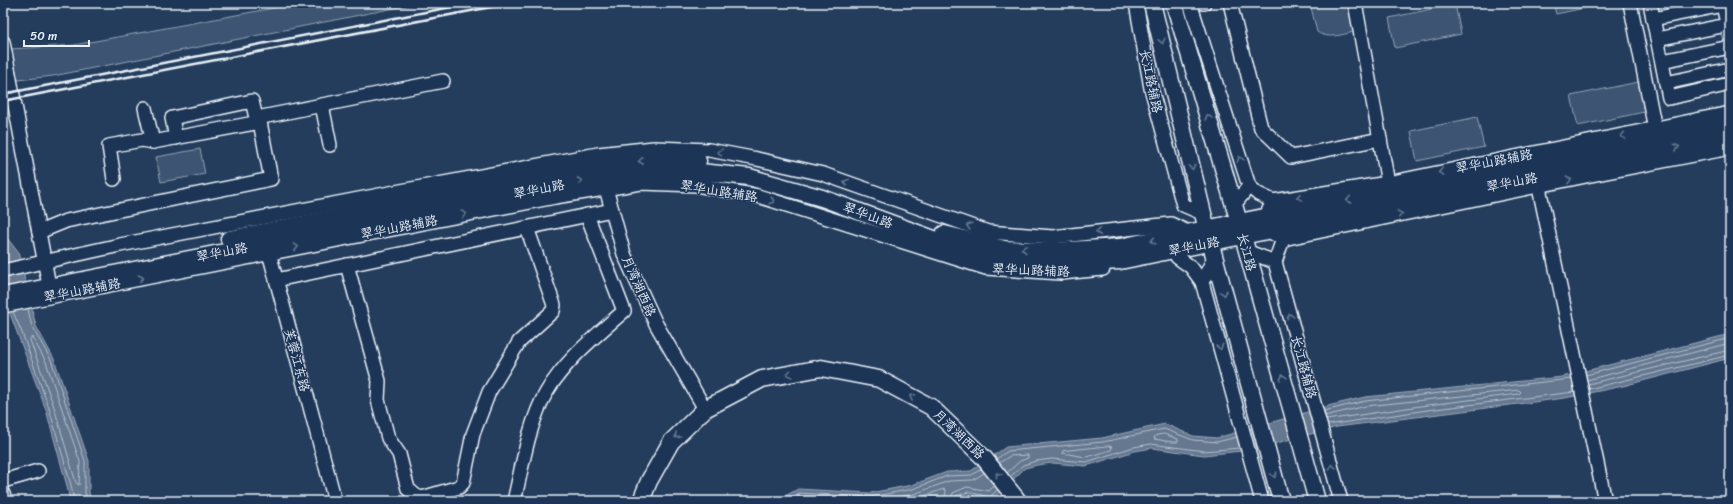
<svg xmlns="http://www.w3.org/2000/svg" width="1733" height="504" viewBox="0 0 1733 504" font-family="Sriracha,'LXGW WenKai TC',sans-serif">
	<rect width="100%" height="100%" fill="#253d5d"/>
	<filter id="ink" filterUnits="userSpaceOnUse"><feTurbulence type="fractalNoise" baseFrequency=".025" numOctaves="2"/><feDisplacementMap in="SourceGraphic" scale="8" xChannelSelector="R" yChannelSelector="G"/><feConvolveMatrix kernelMatrix="1 2 1 2 8 2 1 2 1" color-interpolation-filters="sRGB"/></filter>
	<g filter="url(#ink)">
		<g fill="#3e5472" stroke="#93a2b5">
			<polygon points="301,3 420,3 53,76 18,80 11,49 74,45"/>
			<path d="M1310 3H1352L1358 31C1344 34 1329 40 1317 32Z"/>
			<polygon points="1553,3 1608,3 1556,14"/>
			<polygon points="1455,4 1461,34 1395,48 1389,18"/>
			<polygon points="1638,82 1644,112 1578,126 1571,96"/>
			<polygon points="1477,117 1484,147 1417,161 1411,131"/>
			<polygon points="200,149 205,174 161,182 156,157"/>
		</g>
		<g fill="#657890" stroke="#99a8ba">
			<polygon points="3,233 18,252 36,326 54,359 89,461 89,492 91,501 70,501 67,486 46,410 3,295"/>
			<polygon points="1730,334 1730,358 1623,386 1565,398 1337,427 1250,450 1204,455 1152,448 1135,451 1086,466 1052,463 1037,465 1025,468 992,500 968,496 954,501 776,501 798,489 870,493 912,485 947,472 971,471 1006,447 1102,438 1165,424 1193,436 1217,438 1332,405 1365,397 1562,377"/>
		</g>
		<g fill="none" stroke-linecap="round" stroke-linejoin="round">
			<g stroke="#b4c1ce" stroke-width="1">
				<polyline points="28,309 32,327 51,360 85,461 85,492 87,501"/>
				<polyline points="13,312 21,330 49,408 71,485 74,501"/>
				<polygon points="32,337 46,362 80,462 79,485 76,483 54,407 30,340"/>
				<polyline points="1586,375 1730,338"/>
				<polyline points="1587,380 1730,343"/>
				<polyline points="1588,384 1730,350"/>
				<polyline points="1589,389 1730,355"/>
				<polyline points="1324,411 1365,401 1572,379"/>
				<polyline points="1325,416 1366,406 1519,390 1521,392 1519,394 1427,405 1326,420"/>
				<polyline points="1328,425 1427,410 1574,392"/>
				<polygon points="1164,434 1178,439 1178,442 1172,442 1154,439 1155,436"/>
				<polygon points="1109,446 1112,447 1111,450 1086,457 1062,453 1063,451"/>
				<polyline points="996,459 1008,451 1103,442 1164,429 1193,440 1217,442 1237,437"/>
				<polyline points="999,463 1010,456 1028,455 1028,458 1020,461 1007,473"/>
				<polyline points="1010,477 1023,465 1036,461 1052,459 1086,462 1134,447 1151,444 1204,451 1240,448"/>
				<polyline points="784,501 799,493 870,497 913,489 947,476 972,475 981,469"/>
				<polyline points="795,501 800,498 839,501"/>
				<polyline points="877,501 914,494 949,481 973,480 984,473"/>
				<polyline points="909,501 944,489 946,492 944,501"/>
				<polyline points="950,501 953,493 967,487 989,491 994,486"/>
				<polyline points="955,501 956,496 968,492 990,497 997,490"/>
			</g>
			<g stroke="#e8f1f8" stroke-width="16">
				<g id="minor">
					<polyline points="1136,3 1151,88 1183,205 1204,214"/>
					<polyline points="1190,3 1249,186 1234,205"/>
					<polyline points="1203,3 1204,3"/>
					<polyline points="1230,3 1261,128 1291,157 1380,139"/>
					<polyline points="1355,3 1388,183"/>
					<polyline points="1630,3 1655,129"/>
					<polyline points="1650,3 1669,98 1730,84"/>
					<polyline points="1730,3 1723,5 1730,37"/>
					<polyline points="1653,19 1723,5"/>
					<polyline points="1657,39 1727,25"/>
					<polyline points="3,42 51,296"/>
					<polyline points="1662,61 1730,47"/>
					<polyline points="1666,83 1730,69"/>
					<polyline points="322,105 330,145"/>
					<polyline points="145,108 153,142"/>
					<polyline points="260,122 262,117 443,81"/>
					<polyline points="176,138 172,118 252,101 257,122"/>
					<polyline points="1537,178 1605,501"/>
					<polyline points="604,181 624,254 656,324 705,409"/>
					<polyline points="1249,186 1258,194 1273,201"/>
					<polyline points="1266,216 1273,201 1388,183 1730,113"/>
					<polyline points="1269,231 1283,239 1586,176 1730,148"/>
					<polyline points="39,232 66,221 271,179 260,122 153,142 142,140 109,146 114,179"/>
					<polyline points="267,245 335,501"/>
					<polyline points="1246,251 1275,262 1341,501"/>
					<polyline points="1177,257 1191,267 1202,282"/>
					<polyline points="1214,258 1202,282 1262,501"/>
					<polyline points="1275,262 1283,239"/>
					<polyline points="347,265 379,381 378,400 388,438 399,454 408,489 416,496 422,498 459,487 463,483 473,434 489,392 519,342 553,311 554,305 527,228"/>
					<polyline points="3,271 120,245 390,193 598,154 654,148 709,150 757,159 823,174 988,232 1053,237 1171,224 1190,233"/>
					<polyline points="276,280 612,210"/>
					<polyline points="3,306 555,197 641,183 696,185 758,196 986,268 1061,273 1103,269"/>
					<polyline points="3,481 38,471"/>
					<polyline points="3,494 5,501"/>
					<path d="M514 501C522 468 529 422 546 393 565 360 596 336 624 311L587 215"/>
				</g>
			</g>
			<g stroke="#e8f1f8" stroke-width="19">
				<g id="major">
					<polyline points="1152,3 1207,230 1281,501"/>
					<polyline points="1174,3 1239,222 1317,501"/>
					<polyline points="944,234 1004,249 1052,251 1120,247 1239,222 1657,140 1730,123"/>
					<polyline points="229,239 599,165 675,158 698,161"/>
					<polyline points="3,296 603,177 681,170 749,177 822,198 980,256 1043,265 1120,261 1730,136"/>
					<polyline points="641,501 649,481 671,442 705,409 762,379 821,368 879,379 931,407 984,458 1018,501"/>
				</g>
			</g>
			<use href="#minor" stroke="#1d3557" stroke-width="13"/>
			<use href="#major" stroke="#1d3557" stroke-width="16"/>
			<g stroke="#e8f1f8" stroke-width="2.5">
				<polyline points="3,94 472,3"/>
				<polyline points="3,101 512,3"/>
			</g>
		</g>
		<defs><path id="oneway-chevron" d="M-2-3.5L2.5 0L-2 3.5" fill="none" stroke-width="1.6" stroke-linecap="round" stroke-linejoin="round"/></defs>
		<g stroke="#64778f">
			<use href="#oneway-chevron" transform="translate(1162 41) rotate(76)"/>
			<use href="#oneway-chevron" transform="translate(1208 117) rotate(-106)"/>
			<use href="#oneway-chevron" transform="translate(1623 136) rotate(169)"/>
			<use href="#oneway-chevron" transform="translate(1677 147) rotate(-12)"/>
			<use href="#oneway-chevron" transform="translate(720 152) rotate(-170)"/>
			<use href="#oneway-chevron" transform="translate(1240 159) rotate(-108)"/>
			<use href="#oneway-chevron" transform="translate(641 161) rotate(175)"/>
			<use href="#oneway-chevron" transform="translate(1192 167) rotate(76)"/>
			<use href="#oneway-chevron" transform="translate(1441 172) rotate(169)"/>
			<use href="#oneway-chevron" transform="translate(1569 180) rotate(-12)"/>
			<use href="#oneway-chevron" transform="translate(580 181) rotate(-11)"/>
			<use href="#oneway-chevron" transform="translate(846 182) rotate(-160)"/>
			<use href="#oneway-chevron" transform="translate(1299 197) rotate(171)"/>
			<use href="#oneway-chevron" transform="translate(1349 200) rotate(169)"/>
			<use href="#oneway-chevron" transform="translate(772 201) rotate(18)"/>
			<use href="#oneway-chevron" transform="translate(464 214) rotate(-11)"/>
			<use href="#oneway-chevron" transform="translate(1400 214) rotate(-11)"/>
			<use href="#oneway-chevron" transform="translate(969 226) rotate(-162)"/>
			<use href="#oneway-chevron" transform="translate(1098 232) rotate(174)"/>
			<use href="#oneway-chevron" transform="translate(1153 241) rotate(169)"/>
			<use href="#oneway-chevron" transform="translate(296 247) rotate(-11)"/>
			<use href="#oneway-chevron" transform="translate(1024 249) rotate(-178)"/>
			<use href="#oneway-chevron" transform="translate(141 278) rotate(-11)"/>
			<use href="#oneway-chevron" transform="translate(1224 293) rotate(75)"/>
			<use href="#oneway-chevron" transform="translate(1290 316) rotate(-105)"/>
			<use href="#oneway-chevron" transform="translate(1220 347) rotate(75)"/>
			<use href="#oneway-chevron" transform="translate(789 374) rotate(169)"/>
			<use href="#oneway-chevron" transform="translate(1283 377) rotate(-106)"/>
			<use href="#oneway-chevron" transform="translate(912 397) rotate(-152)"/>
			<use href="#oneway-chevron" transform="translate(677 436) rotate(136)"/>
			<use href="#oneway-chevron" transform="translate(1332 467) rotate(-106)"/>
			<use href="#oneway-chevron" transform="translate(998 475) rotate(-129)"/>
			<use href="#oneway-chevron" transform="translate(1274 475) rotate(75)"/>
		</g>
	</g>
	<g text-anchor="middle" dominant-baseline="central" stroke-width="3" stroke-linejoin="round" paint-order="stroke">
		<g font-size="13" fill="#e8f1f8" stroke="#1d3557">
			<text transform="translate(1151 81) rotate(78)">长江路辅路</text>
			<text transform="translate(1494 161) rotate(-11)">翠华山路辅路</text>
			<text transform="translate(1512 182) rotate(-11)">翠华山路</text>
			<text transform="translate(539 189) rotate(-11)">翠华山路</text>
			<text transform="translate(719 191) rotate(9)">翠华山路辅路</text>
			<text transform="translate(868 215) rotate(20)">翠华山路</text>
			<text transform="translate(399 227) rotate(-11)">翠华山路辅路</text>
			<text transform="translate(1194 246) rotate(-11)">翠华山路</text>
			<text transform="translate(222 252) rotate(-11)">翠华山路</text>
			<text transform="translate(1247 252) rotate(75)">长江路</text>
			<text transform="translate(1031 270) rotate(2)">翠华山路辅路</text>
			<text transform="translate(639 286) rotate(66)">月湾湖西路</text>
			<text transform="translate(82 290) rotate(-11)">翠华山路辅路</text>
			<text transform="translate(297 360) rotate(75)">芙蓉江东路</text>
			<text transform="translate(1304 367) rotate(75)">长江路辅路</text>
			<text transform="translate(959 434) rotate(44)">月湾湖西路</text>
		</g>
	</g>
	<rect width="1733" height="504" fill="none" stroke="#1d3557" stroke-width="16"/>
	<rect x="8" y="8" width="1717" height="488" fill="none" stroke="#e8f1f8" stroke-width="1.5" filter="url(#ink)"/>
	<path d="M24 40v6h65v-6" fill="none" stroke="#e8f1f8" stroke-width="2"/>
	<text x="30" y="40" font-size="12" fill="#e8f1f8" stroke="#1d3557" stroke-width="3" paint-order="stroke">50 m</text>
</svg>
